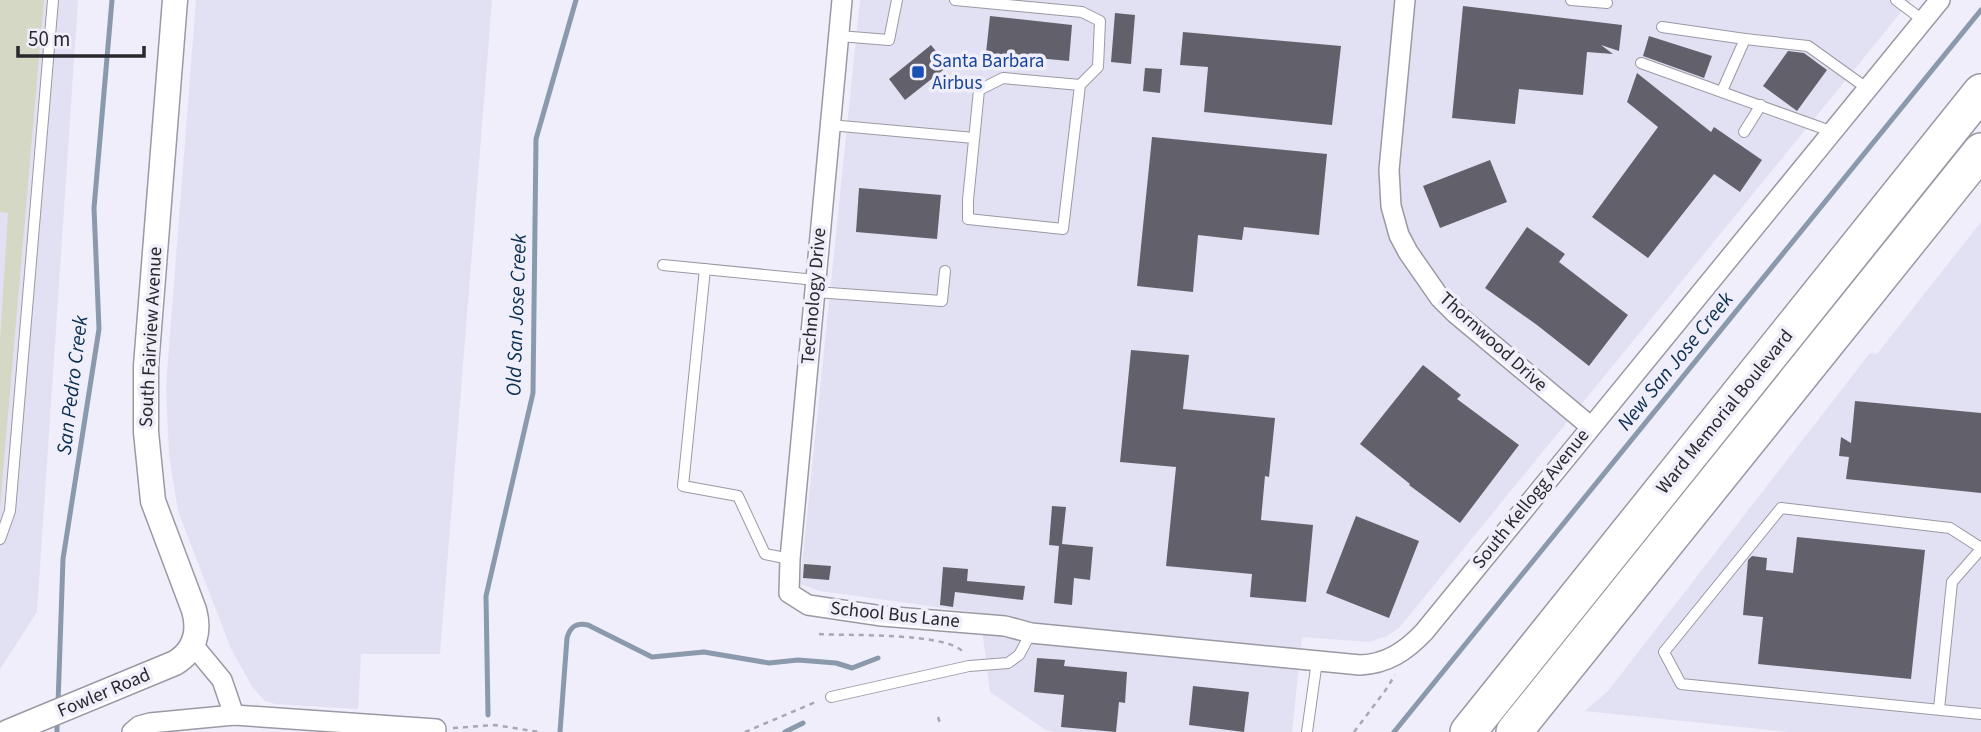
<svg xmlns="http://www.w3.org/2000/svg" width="1981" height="732" viewBox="0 0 1981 732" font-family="'Source Sans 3',sans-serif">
	<rect width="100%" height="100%" fill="#efeefa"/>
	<g fill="#e2e1f4">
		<polygon points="0,0 78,0 37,612 0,669"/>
		<polygon points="196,0 492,0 440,654 361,654 358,709 275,704 265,701 253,688 231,649 178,511 169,455 166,386"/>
		<polygon points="860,0 1911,0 1399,628 1387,636 1369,642 1302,637 1292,732 1054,732 1046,730 990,692 980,613 820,591 800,584"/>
		<polygon points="1981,222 1981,732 1789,732 1585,711 1608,691 1870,353 1877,354"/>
	</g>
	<polygon fill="#d5d8c4" points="0,0 44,0 0,507 0,340 8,213 0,212"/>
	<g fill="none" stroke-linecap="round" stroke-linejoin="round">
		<g stroke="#8a9aac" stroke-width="5">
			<polyline points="58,704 63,559 99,329 94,208 112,0"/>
			<polyline points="488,715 486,596 533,393 536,139 576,0"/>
			<polyline points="57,732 57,720"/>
			<path d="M560 732 567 638C570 627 576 622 588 625L652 657 704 652 769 663 798 660 836 663 852 668 878 658"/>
			<polyline points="785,732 803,723"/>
			<polyline points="1394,732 1981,10"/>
		</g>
	</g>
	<g fill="#62616b">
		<polygon points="1463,6 1622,25 1619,51 1601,45 1613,54 1587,52 1583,95 1519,89 1515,124 1452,118"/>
		<polygon points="1115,13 1135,15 1131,64 1111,62"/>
		<polygon points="990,16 1072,25 1069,61 986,53"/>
		<polygon points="1183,32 1341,46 1332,125 1204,112 1208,67 1180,65"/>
		<polygon points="1649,36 1712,56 1704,78 1643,56"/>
		<polygon points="931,45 948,66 905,100 889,79"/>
		<polygon points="1788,51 1804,53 1827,70 1797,111 1763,86"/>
		<polygon points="1145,68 1162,69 1160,93 1143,91"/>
		<polygon points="1637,73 1711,132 1714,127 1762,160 1740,192 1714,174 1648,258 1592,217 1658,127 1627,102"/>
		<polygon points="1152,137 1327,154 1319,235 1244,227 1242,240 1198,235 1193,292 1137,286"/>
		<polygon points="1490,160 1507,202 1440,228 1423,186"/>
		<polygon points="859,188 941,195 937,239 856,232"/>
		<polygon points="1527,227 1565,254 1559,262 1628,315 1589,366 1537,325 1485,288"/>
		<polygon points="1131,350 1189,355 1183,409 1275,418 1269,477 1265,476 1261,520 1313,525 1306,602 1250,597 1252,574 1166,566 1176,467 1120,462"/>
		<polygon points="1423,365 1461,395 1457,399 1519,445 1460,523 1409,485 1410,484 1360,444"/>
		<polygon points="1855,401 1981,413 1981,493 1846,479 1849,457 1839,456 1841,437 1851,443"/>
		<polygon points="1052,506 1066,507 1062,544 1093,547 1090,580 1074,578 1072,605 1054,603 1059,546 1049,545"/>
		<polygon points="1356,516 1419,541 1389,618 1326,593"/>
		<polygon points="1797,537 1925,550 1911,679 1758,664 1763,617 1743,615 1748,560 1752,556 1767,558 1766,570 1793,573"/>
		<polygon points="804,564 831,566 829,580 803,578"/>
		<polygon points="943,567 968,569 967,581 1025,586 1023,600 955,592 953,607 940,605"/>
		<polygon points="1037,658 1065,660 1064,666 1127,672 1125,703 1119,702 1116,732 1061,727 1064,695 1034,692"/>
		<polygon points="1193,686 1249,692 1244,732 1189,725"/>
	</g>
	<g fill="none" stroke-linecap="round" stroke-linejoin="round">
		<g stroke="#9a99a4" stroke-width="12">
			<g id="service">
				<polyline points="955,0 1082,12 1100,21 1098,67 1080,85 1063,229 968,219 968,200 979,90 1003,78 1080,85"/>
				<polyline points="1571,0 1607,3"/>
				<polyline points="1896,0 1924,21"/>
				<polyline points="1662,27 1745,39 1722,91"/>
				<polyline points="839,36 889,40 897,0"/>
				<polyline points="1745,39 1808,46 1868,89"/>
				<polyline points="1641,63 1833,132"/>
				<polyline points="830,125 974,138"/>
				<polyline points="1744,132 1761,105"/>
				<polyline points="663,265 816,280"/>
				<polyline points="705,269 683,486 738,496 765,554 790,559"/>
				<polyline points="815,292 942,301 945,271"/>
				<polyline points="0,539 10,511 53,0"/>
				<polyline points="1981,548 1950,528 1781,508 1664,652 1681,684 1981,714"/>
				<polyline points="831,697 969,666 1008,663 1019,655 1031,633"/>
				<polyline points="1939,709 1952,582 1981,549"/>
				<polyline points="1307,732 1317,661"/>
			</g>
		</g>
		<g stroke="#9a99a4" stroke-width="22">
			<g id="minor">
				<path d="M842 0 790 559 789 593 808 605 882 616 1005 626 1031 633 1360 665C1387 664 1406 651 1424 632L1940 0"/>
				<polyline points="1405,0 1389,170 1391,206 1399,235 1408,252 1440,298 1455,313 1590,426"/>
				<polyline points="193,645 222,680 234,715"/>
				<polyline points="132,732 139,726 150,723 234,715 436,729"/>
			</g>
		</g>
		<g stroke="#9a99a4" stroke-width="27">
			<path id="tertiary" d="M8 732 175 663C195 651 200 631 194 610L153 501 146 432V366L175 0"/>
		</g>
		<g stroke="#9a99a4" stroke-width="38">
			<g id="motorway">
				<polyline points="1468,732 1981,92"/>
				<polyline points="1514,732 1981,151"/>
			</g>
		</g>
		<g stroke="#a9a8b1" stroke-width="2.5" stroke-dasharray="5 5" stroke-linecap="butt">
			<path d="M819 634C847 636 949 632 964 653"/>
			<polyline points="938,717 941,726"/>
			<polyline points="453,728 495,725 539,732"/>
			<polyline points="745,732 818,701"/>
			<polyline points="1354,732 1385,691 1395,675"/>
		</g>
		<use href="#service" stroke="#fff" stroke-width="10"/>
		<use href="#minor" stroke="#fff" stroke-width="19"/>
		<use href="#tertiary" stroke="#fff" stroke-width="24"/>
		<use href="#motorway" stroke="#fff" stroke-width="35"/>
	</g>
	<rect fill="#1a4fb4" stroke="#efeefa" stroke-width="2.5" x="911" y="65" width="14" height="14" rx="3.5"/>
	<g text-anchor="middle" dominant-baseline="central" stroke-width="7" stroke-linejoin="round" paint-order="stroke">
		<g font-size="19" fill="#164399" stroke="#efeefa" text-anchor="start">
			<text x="932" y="61">Santa Barbara<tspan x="932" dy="22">Airbus</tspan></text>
		</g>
		<g font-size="19" fill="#29292d" stroke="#efeefa">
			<text transform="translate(814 296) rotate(-85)">Technology Drive</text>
			<text transform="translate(151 337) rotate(-87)">South Fairview Avenue</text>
			<text transform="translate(1493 342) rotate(42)">Thornwood Drive</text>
			<text transform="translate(1725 412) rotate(-51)">Ward Memorial Boulevard</text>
			<text transform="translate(1531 499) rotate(-51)">South Kellogg Avenue</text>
			<text transform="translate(895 615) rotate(6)">School Bus Lane</text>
			<text transform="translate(104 693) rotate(-23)">Fowler Road</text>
		</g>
		<g font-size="21" font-style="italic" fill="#0a2e4e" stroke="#efeefa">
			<text transform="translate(516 315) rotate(-88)">Old San Jose Creek</text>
			<text transform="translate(1675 361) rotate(-51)">New San Jose Creek</text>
			<text transform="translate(72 385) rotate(-83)">San Pedro Creek</text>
		</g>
	</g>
	<path d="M18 46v10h126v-10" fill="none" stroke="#29292d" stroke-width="3.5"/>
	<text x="28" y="46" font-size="21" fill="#29292d" stroke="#efeefa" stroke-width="5" paint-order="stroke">50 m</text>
</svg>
